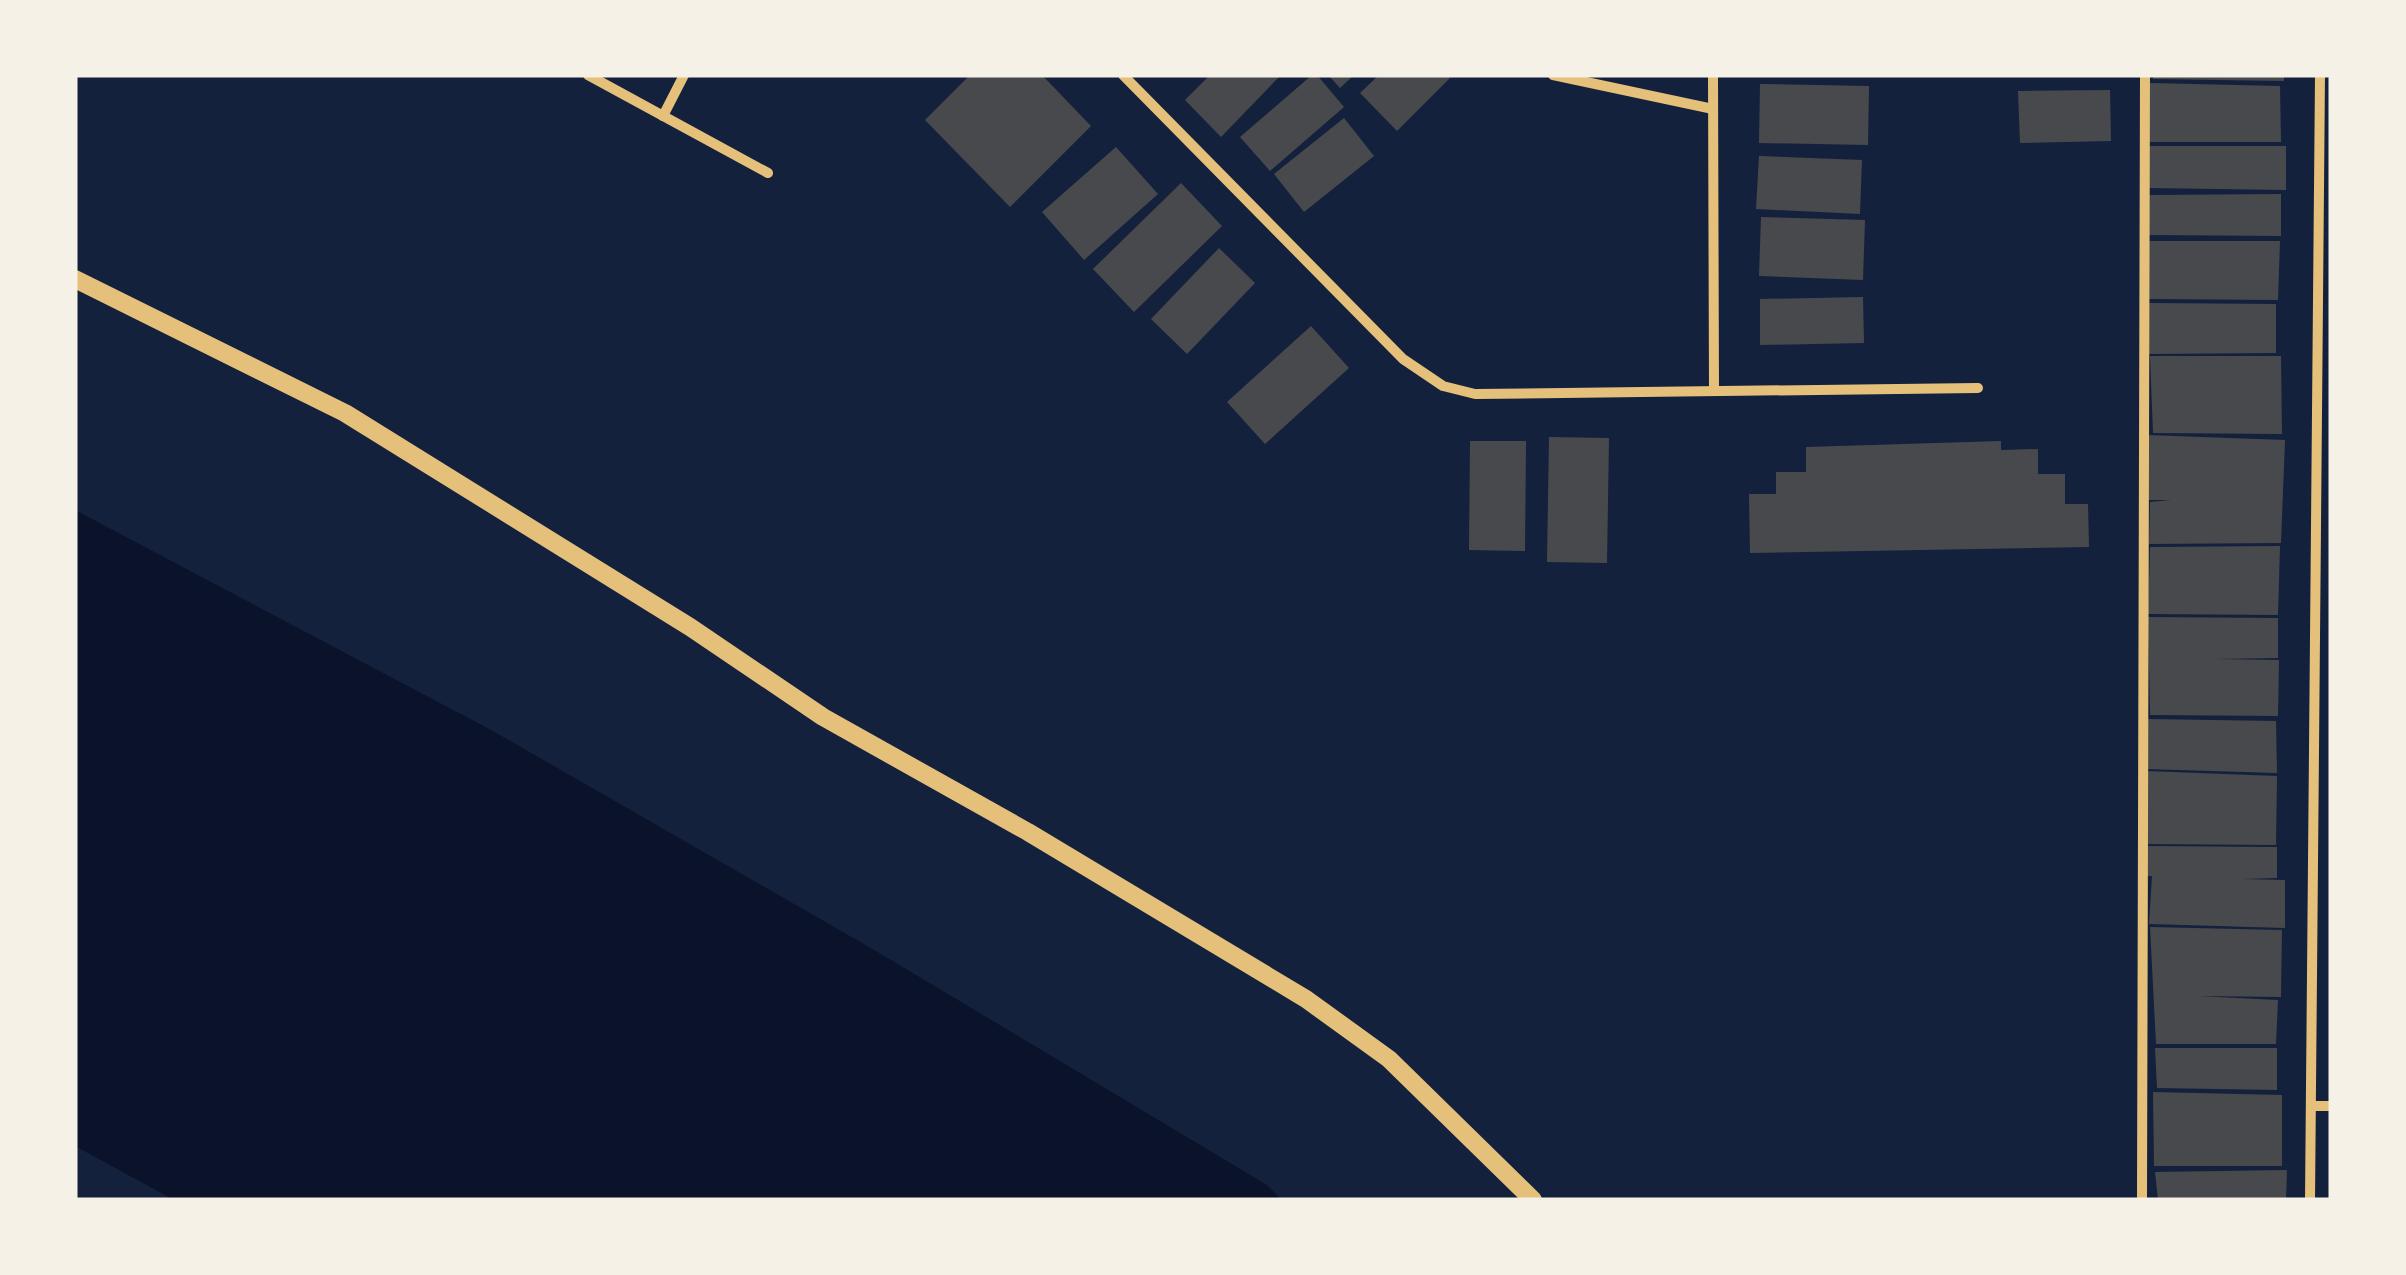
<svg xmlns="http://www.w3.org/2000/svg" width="2406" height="1275" viewBox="0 0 2406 1275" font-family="'Roboto Condensed',sans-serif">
	<rect width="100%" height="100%" fill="#14213d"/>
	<polygon fill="#0b132b" points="75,510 493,731 876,951 1267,1185 1282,1200 174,1200 75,1146"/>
	<g fill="#48494c">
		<polygon points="970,75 1042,75 1091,126 1010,207 925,120"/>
		<polygon points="1210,75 1281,75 1221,137 1185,100"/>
		<polygon points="1312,75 1317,75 1344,107 1270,171 1240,137"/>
		<polygon points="1328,75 1354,75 1340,88"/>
		<polygon points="1379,75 1448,75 1450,78 1397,131 1360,93"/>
		<polygon points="2153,75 2284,75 2284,81 2153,79"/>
		<polygon points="2150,83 2280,86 2281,142 2149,142"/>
		<polygon points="1760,84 1869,86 1868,145 1759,143"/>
		<polygon points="2110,90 2111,141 2020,143 2018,91"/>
		<polygon points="1344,118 1374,156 1304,212 1274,174"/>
		<polygon points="2149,146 2286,146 2286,190 2149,188"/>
		<polygon points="1116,147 1158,194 1084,260 1042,212"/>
		<polygon points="1759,156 1862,160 1860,214 1756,209"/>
		<polygon points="1181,183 1222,226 1134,312 1093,269"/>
		<polygon points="2281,194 2281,236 2149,235 2149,195"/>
		<polygon points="1761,217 1865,220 1863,280 1759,276"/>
		<polygon points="2149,241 2280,241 2278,300 2149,299"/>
		<polygon points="1219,248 1255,283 1187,354 1151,319"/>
		<polygon points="1863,297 1864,343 1760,345 1760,299"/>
		<polygon points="2149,303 2276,304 2276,353 2149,354"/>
		<polygon points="1311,326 1349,368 1265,444 1227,402"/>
		<polygon points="2150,356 2281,356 2282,434 2153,433"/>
		<polygon points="2147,435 2285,440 2281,543 2149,544 2150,502 2171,500 2148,500"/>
		<polygon points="1549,437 1609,438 1607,563 1547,562"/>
		<polygon points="1470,441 1526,441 1525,551 1469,550"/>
		<polygon points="2001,441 2001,450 2038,449 2038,474 2065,474 2065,504 2088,504 2089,547 1750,553 1749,494 1776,494 1776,472 1806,472 1806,447"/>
		<polygon points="2280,546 2278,615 2148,614 2150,547"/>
		<polygon points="2148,617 2278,618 2278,658 2216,659 2279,660 2278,716 2150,715"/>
		<polygon points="2148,719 2276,721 2277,773 2146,769"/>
		<polygon points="2146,771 2277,776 2276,845 2146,844"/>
		<polygon points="2147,846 2277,847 2277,878 2243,879 2285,880 2285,928 2149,924 2152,876 2147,876"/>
		<polygon points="2150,927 2282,930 2281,997 2197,996 2278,1000 2276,1044 2156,1044"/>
		<polygon points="2155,1048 2277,1048 2277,1090 2157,1088"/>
		<polygon points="2153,1092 2282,1095 2282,1166 2154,1166"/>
		<polygon points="2287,1170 2286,1200 2158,1200 2155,1172"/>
	</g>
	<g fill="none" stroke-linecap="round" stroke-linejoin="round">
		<g stroke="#e5c07b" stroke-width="10">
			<polyline points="588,75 768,173"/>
			<polyline points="1123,75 1403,359 1443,386 1475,394 1978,388"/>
			<polyline points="1553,75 1713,109"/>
			<polyline points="1713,75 1714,391"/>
			<polyline points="663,116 684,75"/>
			<polyline points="2311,1106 2331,1106"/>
			<polyline points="2142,1200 2145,75"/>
			<polyline points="2310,1200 2320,75"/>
		</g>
		<polyline stroke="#e5c07b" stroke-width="18" points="75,279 345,413 690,627 823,717 1028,832 1306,999 1389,1059 1533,1200"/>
	</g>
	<rect width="2406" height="1275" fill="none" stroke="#f6f1e7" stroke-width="155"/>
</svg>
